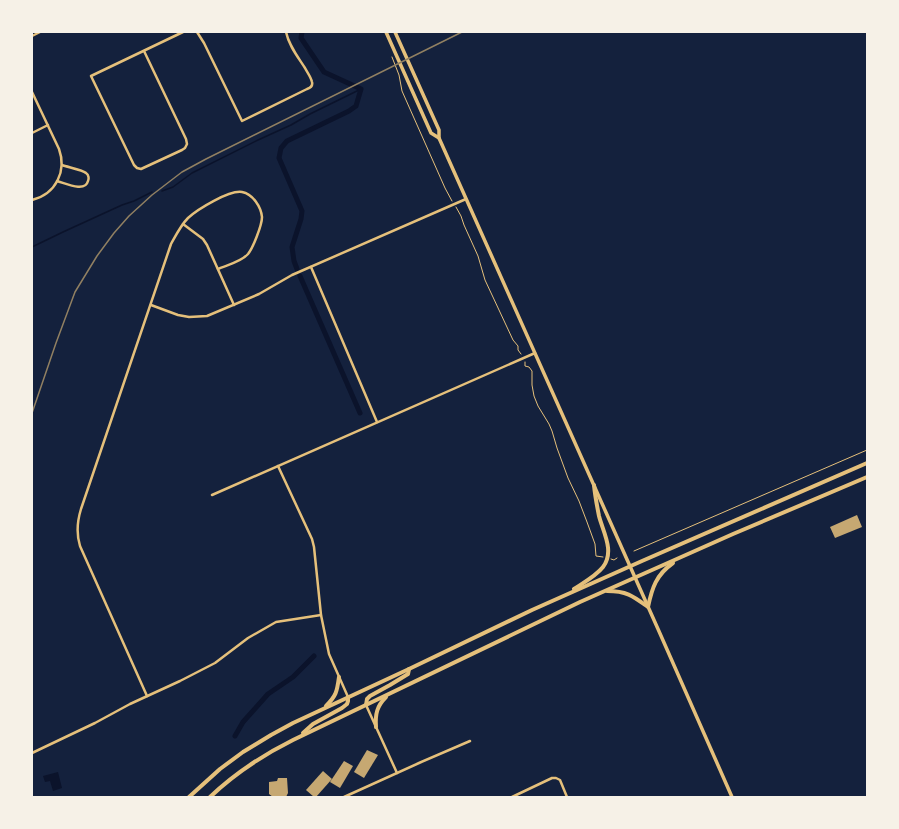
<svg xmlns="http://www.w3.org/2000/svg" width="899" height="829" viewBox="0 0 899 829" font-family="Lato,sans-serif">
	<rect width="100%" height="100%" fill="#14213d"/>
	<polygon fill="#0b132b" points="58,772 62,788 53,791 50,781 45,782 43,776"/>
	<g fill="none" stroke-linecap="round" stroke-linejoin="round">
		<g stroke="#0b132b" stroke-width="1.5">
			<polyline points="162,191 173,187 192,173 258,140 291,125 310,114 361,89"/>
			<polyline points="32,247 63,232 122,205 134,201 152,192"/>
		</g>
		<g stroke="#0b132b" stroke-width="5">
			<polyline points="297,269 294,261 292,247 301,219 302,211 279,158 281,148 287,141 349,111 356,106 361,89 324,72 301,38 302,32"/>
			<polyline points="300,276 360,413"/>
			<polyline points="235,736 243,722 268,694 293,677 314,656"/>
		</g>
	</g>
	<g fill="#c6a872">
		<polygon points="857,515 862,527 835,538 830,527"/>
		<polygon points="367,750 378,755 364,778 354,772"/>
		<polygon points="344,761 353,766 340,788 330,782"/>
		<polygon points="323,771 332,779 316,797 314,797 306,790"/>
		<polygon points="278,778 287,778 288,793 286,797 273,797 269,794 269,782 277,781"/>
	</g>
	<g fill="none" stroke-linecap="round" stroke-linejoin="round">
		<g stroke="#e5c07b" stroke-width="1">
			<polyline points="392,57 399,75 402,91 445,188 452,201"/>
			<polyline points="456,207 461,216 464,225 478,256 485,280 513,340 518,346 518,350 521,354"/>
			<polyline points="525,362 525,366 529,367 532,371 532,385 534,396 538,406 549,424 552,431 557,448 568,478 579,501 587,522 595,544 596,556 603,557"/>
			<polyline points="634,551 867,450"/>
			<polyline points="611,559 614,560 617,558"/>
		</g>
		<g stroke="#e5c07b" stroke-width="2.5">
			<path d="M197 32 204 43 242 121 307 89C310 88 313 86 312 82 311 77 307 72 305 68 298 57 289 46 286 32"/>
			<polyline points="32,36 40,32"/>
			<polyline points="144,51 186,139 187,144 185,148 182,150 141,169 137,168 134,165 91,76 183,32"/>
			<path d="M32 92 59 149C67 171 56 194 32 200"/>
			<polyline points="32,133 48,125"/>
			<path d="M57 181C65 183 85 193 88 181 89 179 89 175 86 173 83 170 67 167 62 165"/>
			<polyline points="183,224 203,239 207,245 234,305"/>
			<polyline points="311,267 377,422"/>
			<polyline points="151,305 178,315 189,317 207,316 259,294 292,275 466,199"/>
			<polyline points="278,466 312,539 314,547 321,615 329,654 348,697"/>
			<polyline points="212,495 535,353"/>
			<path d="M147 696 80 546C76 533 77 522 81 509L171 244C176 235 181 225 188 218 198 209 229 190 242 192 253 194 261 207 262 217 262 225 253 248 248 254 241 262 227 265 218 269"/>
			<polyline points="366,705 397,773"/>
			<polyline points="32,753 95,723 130,704 180,681 215,663 248,638 276,622 321,615"/>
			<polyline points="344,797 419,763 470,741"/>
			<polyline points="512,797 552,778 556,778 560,780 567,797"/>
		</g>
		<g stroke="#e5c07b" stroke-width="3.5">
			<polyline points="386,32 431,133 439,138"/>
			<polyline points="395,32 439,130 439,138 658,629 732,797"/>
		</g>
		<g stroke="#e5c07b" stroke-width="4">
			<path d="M574 589C583 583 596 576 603 567 615 551 603 532 599 516 597 506 595 496 594 485"/>
			<path d="M607 591C627 591 633 596 648 607 652 588 656 575 673 563"/>
			<polyline points="366,705 367,699 370,696 390,685 408,674 409,669"/>
			<path d="M326 706C336 696 337 692 339 677"/>
			<path d="M376 727C375 714 377 706 386 697"/>
			<polyline points="303,733 313,724 342,708 347,704 348,701 348,697"/>
			<polyline points="189,797 220,769 243,752 271,735 293,723 409,669 532,610 642,561 867,463"/>
			<path d="M210 797C234 774 263 755 293 740L580 602 733 534 867 477"/>
		</g>
		<polyline stroke="#918062" stroke-width="1.5" points="32,413 56,343 75,292 97,256 114,233 129,216 152,195 182,172 206,159 462,32"/>
	</g>
	<rect width="899" height="829" fill="none" stroke="#f6f1e7" stroke-width="66"/>
</svg>
